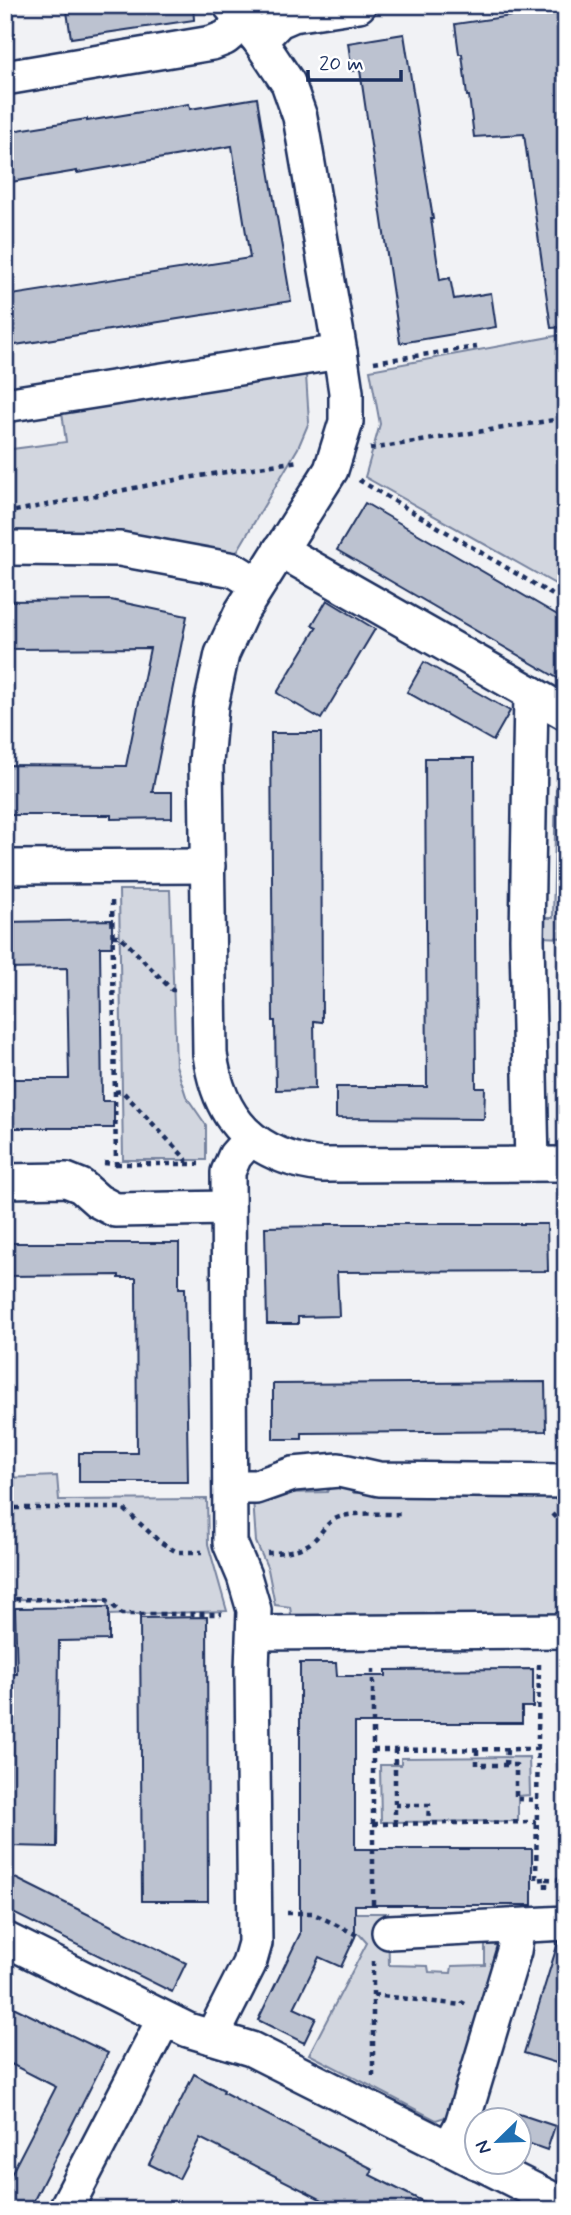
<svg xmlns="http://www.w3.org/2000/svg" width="571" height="2215" viewBox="0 0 571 2215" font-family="Mynerve,sans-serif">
	<rect width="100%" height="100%" fill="#f1f2f5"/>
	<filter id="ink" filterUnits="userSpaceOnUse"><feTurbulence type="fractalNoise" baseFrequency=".0143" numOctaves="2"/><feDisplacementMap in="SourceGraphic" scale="14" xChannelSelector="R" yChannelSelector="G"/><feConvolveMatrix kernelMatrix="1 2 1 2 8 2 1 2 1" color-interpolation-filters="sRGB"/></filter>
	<g filter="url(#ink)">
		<g fill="#d2d6df" stroke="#76829e" stroke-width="2">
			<polygon points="566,334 566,590 365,477 380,424 370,370"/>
			<polygon points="306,375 309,422 298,448 232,560 5,535 5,450 66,442 62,412"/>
			<polygon points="556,789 566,791 566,938 540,937 541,918 553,918"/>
			<polygon points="119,890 170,890 176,1065 186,1096 206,1125 206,1160 123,1160"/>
			<polygon points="57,1476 59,1500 207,1499 208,1544 227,1611 108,1615 107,1600 5,1599 5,1478"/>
			<polygon points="333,1479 345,1480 354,1493 566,1493 566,1622 292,1621 290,1607 275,1605 268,1569 256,1542 253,1499 286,1493 327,1492"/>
			<polygon points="529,1757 530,1795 518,1796 518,1821 381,1822 380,1765 401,1765 401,1758"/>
			<polygon points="318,1913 388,1913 389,1965 428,1966 429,1972 451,1973 452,1966 485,1965 485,1942 498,1945 503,1950 453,2119 445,2117 436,2120 309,2054 367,1943 359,1934"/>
		</g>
		<g fill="#bcc2d0" stroke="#1b2f5e" stroke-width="2">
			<polygon points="66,5 193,5 194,20 71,38"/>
			<polygon points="559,9 564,39 559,40 566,87 566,327 551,328 524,134 474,137 469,96 467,96 462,54 459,54 455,24"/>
			<polygon points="404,34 433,219 431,219 440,280 450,278 454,299 491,293 496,327 400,343 360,70 352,71 348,43"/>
			<polygon points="257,98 291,301 9,346 5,326 5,296 250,258 232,146 77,173 77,171 5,183 5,132 87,119 87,121 189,104 190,109"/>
			<polygon points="365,503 566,620 566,683 337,550"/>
			<polygon points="111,600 187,616 152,792 172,792 172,818 111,819 111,815 5,815 5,765 126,766 150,648 5,649 5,601"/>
			<polygon points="327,600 375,629 321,719 277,693 317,627 312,625"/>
			<polygon points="424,662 510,711 493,741 407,692"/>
			<polygon points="271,733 321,733 322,1022 314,1021 315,1089 276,1090 275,1021 273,1021"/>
			<polygon points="425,758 474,758 476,1088 485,1088 484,1119 336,1118 336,1087 427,1087"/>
			<polygon points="112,920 112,947 100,947 102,1101 114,1101 114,1128 5,1128 5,1079 69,1079 67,968 5,969 5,922"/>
			<polygon points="325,1224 547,1224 548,1271 337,1272 339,1316 298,1317 298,1324 267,1324 265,1227 325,1226"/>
			<polygon points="5,1243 179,1243 179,1288 185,1288 188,1482 79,1482 79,1453 137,1453 136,1278 119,1278 119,1275 5,1276"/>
			<polygon points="545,1382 546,1431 302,1433 302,1439 273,1439 273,1384"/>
			<polygon points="109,1607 109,1640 59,1641 57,1847 9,1846 10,1674 17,1674 15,1608"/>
			<polygon points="207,1617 208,1901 142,1901 140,1618"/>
			<polygon points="300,1663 336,1663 337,1676 386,1676 386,1670 533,1669 533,1707 522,1707 522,1723 355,1723 355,1849 532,1849 532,1905 355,1905 355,1937 341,1967 319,1957 294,2008 316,2018 304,2043 258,2020 300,1934"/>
			<polygon points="5,1873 186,1963 172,1992 5,1909"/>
			<polygon points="566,1942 566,2066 524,2053 558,1943"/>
			<polygon points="5,2003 108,2053 29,2210 5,2210 5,2186 56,2087 5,2061"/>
			<polygon points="194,2074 224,2090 223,2092 373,2169 370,2175 440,2210 342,2210 200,2138 179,2179 149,2164"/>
			<polygon points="519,2114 555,2126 547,2150 519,2140"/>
		</g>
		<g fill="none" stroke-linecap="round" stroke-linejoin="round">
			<g stroke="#1b2f5e" stroke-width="38">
				<g id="minor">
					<path d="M230 5 260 41 288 83 300 117 340 352 346 392V422L331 470 242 611 222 654 211 705 206 763 210 1054C219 1121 255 1157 322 1165L566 1164"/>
					<polyline points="260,41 279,21 293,15 359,5"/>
					<polyline points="5,78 212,43 225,38 244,22"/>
					<polyline points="5,405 340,352"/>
					<polyline points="5,548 120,549 234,570 258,585"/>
					<polyline points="280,550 566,713"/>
					<polyline points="531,693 527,939 532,1164"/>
					<polyline points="5,867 208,866"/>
					<polyline points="5,1181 66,1180 81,1186 98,1201 115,1210 228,1208"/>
					<polyline points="230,1487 256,1487 293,1474 339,1470 379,1479 566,1481"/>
					<polyline points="254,1633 566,1631"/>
					<polyline points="389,1932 566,1923"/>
					<polyline points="5,1939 188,2030 251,2049 476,2162"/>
					<polyline points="212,2037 249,1964 255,1943 252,1670 254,1610 244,1576 230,1543 228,1172 235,1156 250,1139"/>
					<polyline points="449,2148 462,2124 514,1951 518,1926"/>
					<polyline points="478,2162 566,2206"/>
					<polyline points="65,2210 164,2019"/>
				</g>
			</g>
			<g stroke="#1b2f5e" stroke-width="4.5" stroke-dasharray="5 5" stroke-linecap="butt">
				<polyline points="374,362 477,347"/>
				<polyline points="370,449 566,418"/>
				<polyline points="359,480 566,603"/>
				<polyline points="5,513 186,478 299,461"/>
				<polyline points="562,835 566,825"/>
				<polyline points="562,853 566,866"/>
				<polyline points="113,936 120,936 172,990 177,990"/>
				<polyline points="115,1092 122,1091 186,1159 186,1163"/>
				<polyline points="104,1163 116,1164 112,898"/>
				<polyline points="116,1164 199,1164"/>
				<polyline points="5,1508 123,1508 160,1542 177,1552 202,1552"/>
				<polyline points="552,1514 566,1528"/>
				<path d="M267 1553C282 1553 302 1551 314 1540 321 1534 325 1525 333 1520 350 1510 380 1515 400 1514"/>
				<polyline points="5,1599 107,1600 122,1614 222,1614"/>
				<polyline points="539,1664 536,1880 546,1879 546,1892"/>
				<polyline points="373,1750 538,1749"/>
				<polyline points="477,1750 477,1765 516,1765 516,1799 537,1800"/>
				<polyline points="506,1765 507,1749"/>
				<polyline points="395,1805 429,1805 428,1824"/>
				<polyline points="373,1824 536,1822"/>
				<polyline points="395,1824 395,1750"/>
				<polyline points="546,1879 566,1880"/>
				<polyline points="373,1904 373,1664"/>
				<polyline points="287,1913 312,1913 357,1935"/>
				<polyline points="373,1995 462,2005 464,2001"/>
				<polyline points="373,2076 373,1958"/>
			</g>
			<use href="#minor" stroke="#fff" stroke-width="33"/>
		</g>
	</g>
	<rect width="571" height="2215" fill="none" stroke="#fff" stroke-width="28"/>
	<rect x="14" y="14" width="543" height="2187" fill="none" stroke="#1b2f5e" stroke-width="2.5" filter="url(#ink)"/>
	<g transform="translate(498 2141) rotate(247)"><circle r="33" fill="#ffffff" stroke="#a4acbf" stroke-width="2"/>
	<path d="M0-5L12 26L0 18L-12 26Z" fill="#1f6fb2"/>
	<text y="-10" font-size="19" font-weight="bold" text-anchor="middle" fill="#1b2f5e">N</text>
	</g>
	<path d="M308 70v10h93v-10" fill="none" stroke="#1b2f5e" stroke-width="3.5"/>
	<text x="319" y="70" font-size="21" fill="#1b2f5e" stroke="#ffffff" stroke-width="5" paint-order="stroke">20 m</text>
</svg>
